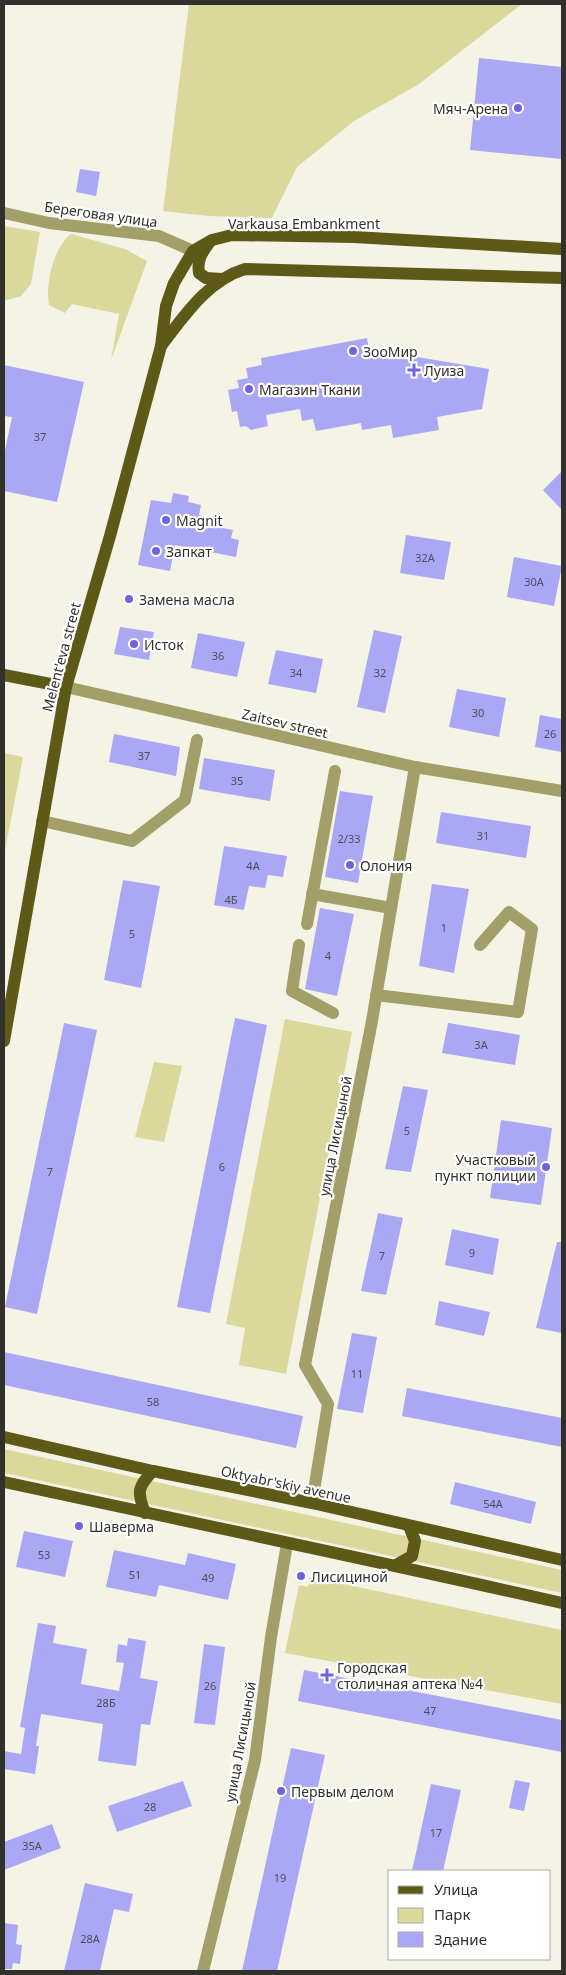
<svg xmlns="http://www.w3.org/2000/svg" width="566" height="1975" viewBox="0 0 566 1975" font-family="'Noto Sans',sans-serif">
	<rect width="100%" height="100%" fill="#f4f3e6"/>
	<g fill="#dbd89b">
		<polygon points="189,4 522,4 419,84 354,121 297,167 272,218 208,216 163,211"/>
		<polygon points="4,226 40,232 31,284 21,296 4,301"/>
		<path d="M71 234 125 249 147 261 111 360 119 314 72 304 65 313 49 305C45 284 54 246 71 234Z"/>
		<polygon points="4,753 23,757 4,856"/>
		<polygon points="285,1019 352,1032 286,1374 239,1365 245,1328 226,1324"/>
		<polygon points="154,1062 182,1066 164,1142 135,1137"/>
		<polygon points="4,1449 562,1570 562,1593 4,1473"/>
		<polygon points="310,1577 562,1630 562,1704 285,1653 299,1585 308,1587"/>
	</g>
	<g fill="#aaa8f4">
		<polygon points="479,58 562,67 562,159 470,150"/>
		<polygon points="80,169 100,172 96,196 76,192"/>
		<polygon points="367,338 369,349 489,369 482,409 437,417 439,430 393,438 391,425 362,430 361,423 316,431 313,419 302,421 300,409 266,415 268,426 251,430 246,426 240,427 237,411 232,412 228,390 239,388 237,380 248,378 246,368 262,365 261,358"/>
		<polygon points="4,365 84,382 57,502 4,491 4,455 12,417 4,416"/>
		<polygon points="562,471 562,510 543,490"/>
		<polygon points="173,493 189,496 188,502 201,505 199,515 214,518 212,526 233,530 231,538 239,540 236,557 175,545 170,571 138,565 151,500 171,503"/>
		<polygon points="406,535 451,542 444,580 400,573"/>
		<polygon points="514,557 562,566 554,606 507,597"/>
		<polygon points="120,627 154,632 149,660 114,654"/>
		<polygon points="374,630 402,636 385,713 357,707"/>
		<polygon points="198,633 245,642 237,677 191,668"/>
		<polygon points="276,650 323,659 316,693 268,684"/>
		<polygon points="457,689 506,698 499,737 449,727"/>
		<polygon points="540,715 562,719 562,752 535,747"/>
		<polygon points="114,734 180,747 176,776 109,762"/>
		<polygon points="204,758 275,770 270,801 199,789"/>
		<polygon points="340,791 373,796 358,883 325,877"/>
		<polygon points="441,812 531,826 526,858 436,843"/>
		<polygon points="224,846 287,856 283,877 268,875 265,888 249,886 244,910 214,905"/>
		<polygon points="123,880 160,886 141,988 104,980"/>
		<polygon points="432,884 469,889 454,973 419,966"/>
		<polygon points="320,908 354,914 337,996 305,989"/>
		<polygon points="235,1018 267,1025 210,1313 177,1307"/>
		<polygon points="64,1023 97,1030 37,1314 5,1307"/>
		<polygon points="448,1023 520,1035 515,1065 442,1053"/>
		<polygon points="403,1086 428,1090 411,1172 385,1169"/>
		<polygon points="501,1120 552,1128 541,1205 490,1198"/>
		<polygon points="378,1213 403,1218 386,1295 361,1291"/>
		<polygon points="452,1229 499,1239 493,1275 445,1265"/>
		<polygon points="557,1242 562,1242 562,1333 536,1328"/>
		<polygon points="439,1301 490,1312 484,1336 435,1325"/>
		<polygon points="352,1333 377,1337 363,1413 337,1409"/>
		<polygon points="4,1352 303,1416 296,1448 4,1385"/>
		<polygon points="407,1388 562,1418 562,1447 402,1416"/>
		<polygon points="455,1482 536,1502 531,1524 450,1504"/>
		<polygon points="24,1531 73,1541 65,1577 16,1567"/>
		<polygon points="114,1550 185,1565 188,1553 236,1564 228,1600 159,1585 156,1597 106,1587"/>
		<polygon points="38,1623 56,1626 53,1643 87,1649 81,1684 119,1691 124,1663 116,1662 118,1644 127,1646 128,1638 146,1641 140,1678 158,1681 150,1725 141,1724 136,1766 98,1761 103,1724 41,1714 36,1746 39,1746 35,1774 4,1769 4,1751 21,1754 25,1728 20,1727"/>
		<polygon points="204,1644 225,1647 215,1725 194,1723"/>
		<polygon points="304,1670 562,1720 562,1752 298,1701"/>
		<polygon points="291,1748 325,1755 277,1971 242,1971"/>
		<polygon points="515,1780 530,1783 524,1811 509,1808"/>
		<polygon points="183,1781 192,1806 117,1832 108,1806"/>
		<polygon points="431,1784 461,1790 443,1871 412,1871"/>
		<polygon points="52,1824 61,1848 4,1870 4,1842"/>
		<polygon points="85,1883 133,1894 129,1912 114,1909 100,1971 64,1971"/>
		<polygon points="4,1923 18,1925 16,1944 22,1945 20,1964 13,1963 12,1969 4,1969"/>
	</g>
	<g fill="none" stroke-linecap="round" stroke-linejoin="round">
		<g stroke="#a29f68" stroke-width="12">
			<polyline points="4,213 49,223 159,236 193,251"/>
			<polyline points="66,687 415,767 562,791"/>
			<polyline points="42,821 132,841 185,800 197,740"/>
			<polyline points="312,894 391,908"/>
			<polyline points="307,924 335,771"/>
			<polyline points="299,945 292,991 333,1013"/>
			<polyline points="376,995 518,1012 532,929 509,912 480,945"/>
			<polyline points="312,1503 328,1404 305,1365 372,1021 415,767"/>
			<polyline points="203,1971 255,1760 271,1637 287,1544"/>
		</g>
		<g stroke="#5d5916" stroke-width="12">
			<path d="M209 243C201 254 197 260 199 273L206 278 222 279"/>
			<path d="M161 346C184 316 208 280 245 269L562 278"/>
			<polyline points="4,675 66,687"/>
			<polyline points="4,1041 66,687 110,536 161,346 166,306 174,283 193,251 212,240 232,235 354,237 562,249"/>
			<polyline points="4,1437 153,1471 312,1503 562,1560"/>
			<path d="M4 1482C190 1522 377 1561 562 1603"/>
			<path d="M145 1513C137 1492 137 1487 153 1471"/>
			<polyline points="396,1565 412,1556 415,1541 409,1526"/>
		</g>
	</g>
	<g fill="#7162dd" stroke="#fff" stroke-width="2">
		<circle cx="518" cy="108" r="5"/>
		<circle cx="353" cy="351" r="5"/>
		<path d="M411.5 362.5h5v5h5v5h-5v5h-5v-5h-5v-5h5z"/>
		<circle cx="249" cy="389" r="5"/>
		<circle cx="166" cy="520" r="5"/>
		<circle cx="156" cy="551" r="5"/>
		<circle cx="129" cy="599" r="5"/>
		<circle cx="134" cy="644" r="5"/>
		<circle cx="350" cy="865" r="5"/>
		<circle cx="546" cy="1167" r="5"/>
		<circle cx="79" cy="1526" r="5"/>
		<circle cx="301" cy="1576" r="5"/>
		<path d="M324.5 1667.5h5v5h5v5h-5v5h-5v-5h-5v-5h5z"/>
		<circle cx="281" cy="1791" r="5"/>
	</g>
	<g text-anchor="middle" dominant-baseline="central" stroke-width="4.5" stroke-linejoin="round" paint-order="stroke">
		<g font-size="11" fill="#4f4e5d">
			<text x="40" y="436">37</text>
			<text x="425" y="557">32А</text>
			<text x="534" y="581">30А</text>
			<text x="218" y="655">36</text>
			<text x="296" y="672">34</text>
			<text x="380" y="672">32</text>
			<text x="478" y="712">30</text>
			<text x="550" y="733">26</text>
			<text x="144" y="755">37</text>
			<text x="237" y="780">35</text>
			<text x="483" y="835">31</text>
			<text x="349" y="838">2/33</text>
			<text x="253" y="865">4А</text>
			<text x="231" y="899">4Б</text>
			<text x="444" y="927">1</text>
			<text x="132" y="933">5</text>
			<text x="328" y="955">4</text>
			<text x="481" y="1044">3А</text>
			<text x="407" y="1130">5</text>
			<text x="222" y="1166">6</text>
			<text x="50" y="1171">7</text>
			<text x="472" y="1252">9</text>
			<text x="382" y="1255">7</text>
			<text x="357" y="1373">11</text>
			<text x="153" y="1401">58</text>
			<text x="493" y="1503">54А</text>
			<text x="44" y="1554">53</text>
			<text x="135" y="1574">51</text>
			<text x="208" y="1577">49</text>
			<text x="210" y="1685">26</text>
			<text x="106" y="1702">28Б</text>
			<text x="430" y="1710">47</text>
			<text x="150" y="1806">28</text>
			<text x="436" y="1832">17</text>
			<text x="32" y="1845">35А</text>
			<text x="280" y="1877">19</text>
			<text x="90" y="1938">28А</text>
		</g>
		<g font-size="14" fill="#31302b" stroke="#fff" text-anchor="start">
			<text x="508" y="108" text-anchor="end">Мяч-Арена</text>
			<text x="363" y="351">ЗооМир</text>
			<text x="424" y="370">Луиза</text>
			<text x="259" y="389">Магазин Ткани</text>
			<text x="176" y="520">Magnit</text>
			<text x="166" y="551">Запкат</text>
			<text x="139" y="599">Замена масла</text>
			<text x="144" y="644">Исток</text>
			<text x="360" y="865">Олония</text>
			<text x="536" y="1159" text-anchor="end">Участковый<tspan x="536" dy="16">пункт полиции</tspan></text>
			<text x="89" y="1526">Шаверма</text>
			<text x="311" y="1576">Лисициной</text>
			<text x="337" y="1667">Городская<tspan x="337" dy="16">столичная аптека №4</tspan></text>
			<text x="291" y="1791">Первым делом</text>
		</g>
		<g font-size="14" fill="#31302b" stroke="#fff">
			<text transform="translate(101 214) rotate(8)">Береговая улица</text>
			<text x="304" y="223">Varkausa Embankment</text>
			<text transform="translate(61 657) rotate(-75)">Melent'eva street</text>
			<text transform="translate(285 723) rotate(13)">Zaitsev street</text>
			<text transform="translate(335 1136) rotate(-79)">улица Лисицыной</text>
			<text transform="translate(286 1484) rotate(12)">Oktyabr'skiy avenue</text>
			<text transform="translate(240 1742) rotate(-80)">улица Лисицыной</text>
		</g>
	</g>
	<rect width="566" height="1975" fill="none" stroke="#31302b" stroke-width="10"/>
	<rect x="388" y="1870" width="162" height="90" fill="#ffffff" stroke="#adacaa"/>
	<rect x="398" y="1886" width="25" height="8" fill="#5d5916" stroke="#adacaa"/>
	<text x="434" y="1895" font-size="15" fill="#31302b">Улица</text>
	<rect x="398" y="1908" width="25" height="15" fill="#dbd89b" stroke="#adacaa"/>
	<text x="434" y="1920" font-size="15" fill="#31302b">Парк</text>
	<rect x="398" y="1932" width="25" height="15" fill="#aaa8f4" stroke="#adacaa"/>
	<text x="434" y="1945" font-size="15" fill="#31302b">Здание</text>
</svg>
